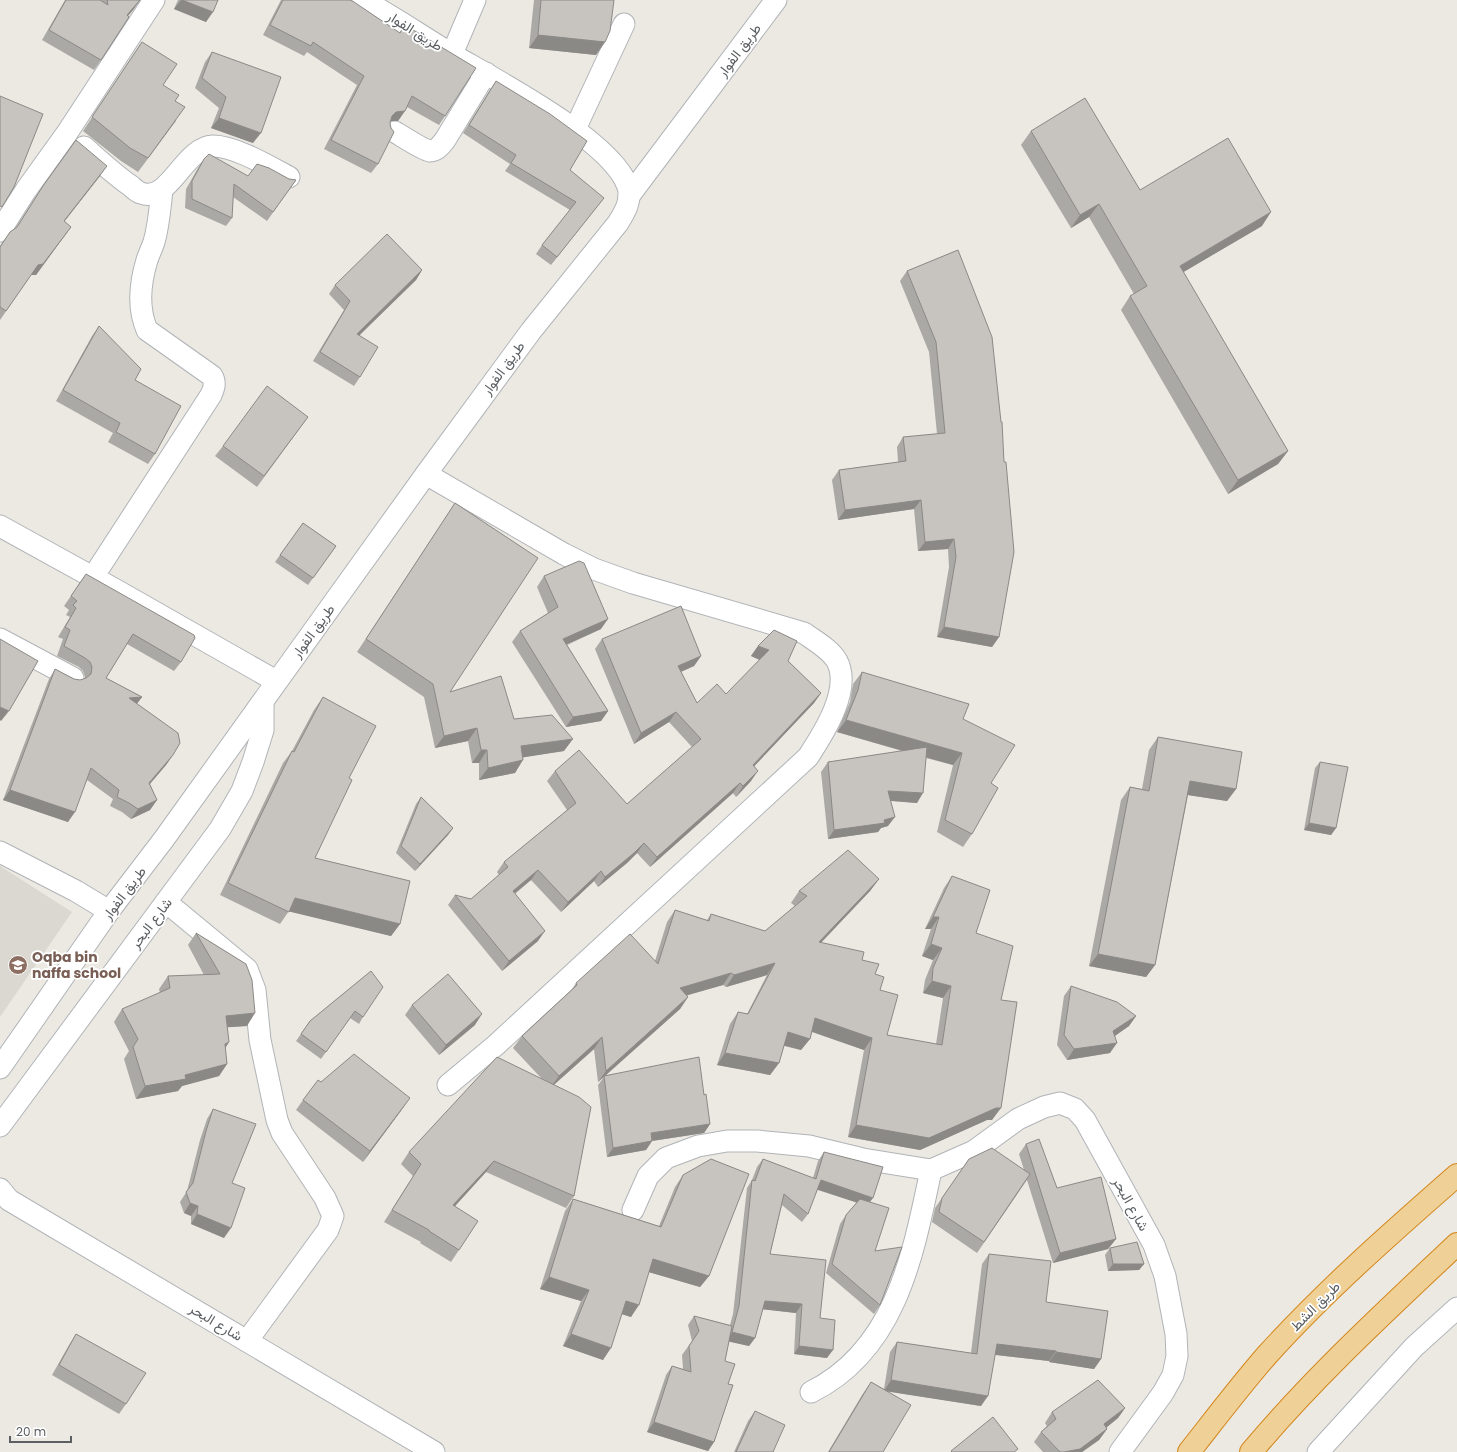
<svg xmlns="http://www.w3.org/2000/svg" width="1457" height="1452" viewBox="0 0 1457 1452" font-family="Poppins,Vazirmatn,sans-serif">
	<rect width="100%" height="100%" fill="#ece9e3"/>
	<polygon fill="#dbd8d1" points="0,866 72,912 0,1017"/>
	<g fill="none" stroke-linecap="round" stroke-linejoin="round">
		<g stroke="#b0b4b7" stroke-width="23">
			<g id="minor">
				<polyline points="452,54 475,0"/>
				<polyline points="575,129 624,24"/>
				<path d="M395 132C402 136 423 150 430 151 437 151 441 145 445 140L486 73"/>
				<path d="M84 147C100 161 115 175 131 186 134 189 138 192 141 193 169 204 184 147 213 146 235 146 270 167 289 177"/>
				<polyline points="629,196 776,0"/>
				<polyline points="0,231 26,190 67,133 154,0"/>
				<path d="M426 474 564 554 594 569 633 583 804 633C815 641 830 649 837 661 852 690 823 734 808 757L496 1045 448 1085"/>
				<polyline points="0,526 116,590 276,681"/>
				<path d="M93 577 211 395C214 388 216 383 212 376L147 330C137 307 140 283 147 260 149 254 152 248 154 242 159 225 160 207 162 190"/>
				<polyline points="0,639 73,678"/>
				<polyline points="0,852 76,891 109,911"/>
				<polyline points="166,902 247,969 255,990 260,1040 277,1120 282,1133 325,1198 333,1216 328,1230 247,1341"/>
				<path d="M0 1068 109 911 164 839 426 474 531 331 618 223C625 212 632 200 628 187 613 141 496 80 453 55 423 37 394 17 363 0"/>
				<polyline points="0,1126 220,829 242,791 253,762 263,730 263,702"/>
				<polyline points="931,1170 974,1151 1018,1119 1044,1107 1060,1103 1075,1109 1085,1120 1154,1245 1165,1276 1176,1334 1177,1356 1173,1375 1163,1393 1120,1452"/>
				<polyline points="0,1189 9,1200 434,1452"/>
				<polyline points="633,1210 648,1176 666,1158 698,1146 727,1141 757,1141 809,1146 863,1159 931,1170"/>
				<path d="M811 1392C896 1350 913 1255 931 1170"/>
				<polyline points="1318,1452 1414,1347 1457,1308"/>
			</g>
		</g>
		<g stroke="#d3871c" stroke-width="24">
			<g id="highway">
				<path d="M1189 1452C1215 1419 1240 1386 1267 1355 1326 1290 1392 1232 1457 1175"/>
				<path d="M1251 1452C1314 1377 1386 1311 1457 1244"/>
			</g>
		</g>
		<use href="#minor" stroke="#fff" stroke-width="21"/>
		<use href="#highway" stroke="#efd096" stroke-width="22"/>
	</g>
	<g fill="#aba9a5">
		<polygon points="65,0 140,0 133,10 128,16 101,60 94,70 42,40"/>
		<polygon points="178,0 218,0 206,22 174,9"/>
		<polygon points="281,0 350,0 399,33 405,25 445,116 439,125 407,107 398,121 390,121 378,164 371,173 324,149 357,85 307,52 304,56 263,35"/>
		<polygon points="534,0 614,0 605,42 596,55 529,48"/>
		<polygon points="142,42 163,85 175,101 176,121 138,172 121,161 83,131"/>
		<polygon points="212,52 253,143 211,128 219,108 195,88 205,62"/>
		<polygon points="496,81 570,170 597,206 551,265 536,254 542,245 570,210 505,171 510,164 463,133 490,90"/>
		<polygon points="1031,131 1140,190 1262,226 1183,272 1288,451 1278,464 1228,494 1121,310 1130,296 1134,294 1089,217 1071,228 1021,145"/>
		<polygon points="76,140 100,176 64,222 71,227 36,275 31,275 0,320 0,246 10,232 16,228 36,197"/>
		<polygon points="204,159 248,176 289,179 296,180 267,221 233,197 232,218 226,226 185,208 186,189 198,168"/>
		<polygon points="958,250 999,637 992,647 937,637 949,567 948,549 918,551 914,509 838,520 832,480 839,470 898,462 897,447 903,437 937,434 929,352 900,281 907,271"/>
		<polygon points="422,270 416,280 359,336 360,377 354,386 313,361 344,310 329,294 335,285"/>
		<polygon points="99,326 135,380 155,454 148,464 108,442 113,433 56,401 92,336"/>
		<polygon points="308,417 257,487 215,456 223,446"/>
		<polygon points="455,503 450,692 514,719 564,751 523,757 515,773 479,780 479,763 472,763 468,741 435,748 424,697 357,652"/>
		<polygon points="303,523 336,546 308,585 275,562"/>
		<polygon points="86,574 181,662 174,671 127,644 106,678 142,697 137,704 173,755 166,765 150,784 157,800 150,810 131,819 122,812 110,806 113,799 87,780 68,822 3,800 49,679 55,669 74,679 80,680 85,679 85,677 83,671 79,667 57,656 63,639 58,637 70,617 66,615 69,610 64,606"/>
		<polygon points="544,576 601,629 567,645 608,711 601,721 566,727 512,642 520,631 548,613 537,587"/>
		<polygon points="602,639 701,656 694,666 681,672 697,703 726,694 760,660 751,656 758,646 788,661 821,693 814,703 754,766 751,781 736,797 733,793 650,867 637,853 627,863 598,887 594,881 561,912 531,880 515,894 538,941 502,971 448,905 455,895 471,899 499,875 497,872 504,862 567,810 547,781 555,771 627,804 692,747 669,722 634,744 595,649"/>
		<polygon points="862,672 963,719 972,834 963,847 937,832 953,765 926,758 917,803 891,801 888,826 881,828 878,832 828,839 821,772 828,762 902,751 837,732 850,702 853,684"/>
		<polygon points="323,697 349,778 315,858 400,924 391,936 289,911 280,924 220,895 283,763 292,751 314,710"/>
		<polygon points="1158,737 1236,789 1227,801 1188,795 1155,965 1146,977 1089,966 1121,800 1130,787 1142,789 1149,750"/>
		<polygon points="1320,762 1336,828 1331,835 1304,830 1315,768"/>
		<polygon points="421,797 453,828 448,835 415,871 396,853 416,804"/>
		<polygon points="952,876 976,933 1001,1000 992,1120 987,1120 920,1150 848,1137 864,1050 812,1032 810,1039 801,1050 784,1046 779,1063 770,1075 717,1065 730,1024 738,1012 747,1014 767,975 726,987 723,985 687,995 688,997 680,1009 605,1076 704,1095 710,1124 704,1133 652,1141 646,1150 607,1157 598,1085 604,1077 598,1082 594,1049 554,1085 574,1196 566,1208 486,1172 455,1206 459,1250 451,1262 420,1243 421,1242 384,1222 413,1176 401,1164 409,1152 542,1079 513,1048 522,1036 571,991 576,983 655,961 667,922 675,910 707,920 711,914 765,931 795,906 791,903 799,891 879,879 870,891 821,943 862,960 875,974 880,990 887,1035 936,1044 943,998 923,993 925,980 933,960 922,956 931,929 925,929 944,888"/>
		<polygon points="196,933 246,964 247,1026 227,1027 229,1042 225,1048 227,1064 219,1076 182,1086 178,1091 136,1099 124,1059 129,1051 114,1022 122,1009 160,993 159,989 168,976 204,975 188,945"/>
		<polygon points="371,971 363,1017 359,1024 350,1018 321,1059 296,1041 310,1021"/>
		<polygon points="1071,986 1136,1016 1129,1026 1115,1036 1110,1053 1067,1060 1057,1045 1064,996"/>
		<polygon points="412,1005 475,1025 439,1055 405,1015"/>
		<polygon points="321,1082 403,1108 363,1162 296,1110 303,1100"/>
		<polygon points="213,1109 232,1183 224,1238 191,1224 191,1216 184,1213 180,1202 187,1191 200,1140 207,1119"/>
		<polygon points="1026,1144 1057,1188 1116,1239 1108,1249 1053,1263 1027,1180 977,1253 932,1222 935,1208 969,1159 1024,1170 1019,1154"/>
		<polygon points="824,1152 870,1202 880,1305 874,1314 826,1273 840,1224 846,1215 857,1202 817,1189 808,1214 802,1222 782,1205 770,1254 820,1318 827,1358 794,1354 796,1313 763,1309 755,1338 749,1346 729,1341 725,1361 728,1384 714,1442 708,1451 647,1432 666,1375 672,1366 683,1369 682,1355 692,1341 688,1325 694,1316 730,1325 733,1314 747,1188 752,1180 757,1167 763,1159 813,1178 818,1161"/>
		<polygon points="683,1175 709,1276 700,1287 649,1272 631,1317 622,1314 603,1360 563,1346 581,1301 540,1289 565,1211 573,1199 659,1226 675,1187"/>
		<polygon points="1110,1248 1144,1264 1139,1270 1108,1271 1105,1255"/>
		<polygon points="989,1254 1046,1302 1101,1359 1094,1369 1049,1362 1049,1361 995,1355 981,1406 887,1391 883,1452 828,1452 862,1395 871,1382 884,1389 890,1352 897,1342 971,1353 982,1264"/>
		<polygon points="76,1334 126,1404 119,1414 52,1375 69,1345"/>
		<polygon points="1125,1408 1118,1418 1106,1428 1107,1429 1099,1440 1082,1452 1043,1452 1034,1442 1041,1432 1047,1426 1045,1423 1052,1412"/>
		<polygon points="755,1411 773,1452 734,1452 748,1421"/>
	</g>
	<g fill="#8b8986">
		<polygon points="140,0 133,10 120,25 127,15"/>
		<polygon points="181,0 182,0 213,12 206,22 174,9"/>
		<polygon points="538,35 605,42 596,55 529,48"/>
		<polygon points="405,111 398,121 390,121 392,116 396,112"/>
		<polygon points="219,118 261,133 253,143 211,128"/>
		<polygon points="107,166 100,176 56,232 64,221"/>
		<polygon points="604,198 597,206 551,265 557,257"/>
		<polygon points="1099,204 1089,217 1071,228 1080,215"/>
		<polygon points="1271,212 1262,226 1170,280 1180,266"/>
		<polygon points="71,227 36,275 31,275 38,265"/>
		<polygon points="422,270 416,280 350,344 357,334"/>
		<polygon points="1288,451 1278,464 1228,494 1238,480"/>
		<polygon points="921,500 914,509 838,520 845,510"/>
		<polygon points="954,539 948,549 918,551 925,542"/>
		<polygon points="608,619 601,629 556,649 563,639"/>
		<polygon points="944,627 999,637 992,647 937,637"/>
		<polygon points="758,646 769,650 762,661 751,656"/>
		<polygon points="701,656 694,666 671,676 678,666"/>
		<polygon points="821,693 814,703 746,775 753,765"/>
		<polygon points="142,697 135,706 129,698"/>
		<polygon points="0,707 9,711 1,721 0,720"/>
		<polygon points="608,711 601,721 566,727 573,717"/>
		<polygon points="676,712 669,722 634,744 641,733"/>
		<polygon points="846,720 962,753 953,765 837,732"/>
		<polygon points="477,728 468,741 435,748 444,736"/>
		<polygon points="573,739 564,751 513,759 521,746"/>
		<polygon points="481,750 487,750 479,763 472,763"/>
		<polygon points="173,755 166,765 142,793 149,783"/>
		<polygon points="523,760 515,773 479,780 488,768"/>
		<polygon points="758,771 751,781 736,797 743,786"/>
		<polygon points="1190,781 1236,789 1227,801 1181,794"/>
		<polygon points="740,783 733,793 650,867 657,857"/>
		<polygon points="10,790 75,812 68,822 3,800"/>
		<polygon points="888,791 923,793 917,803 881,800"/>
		<polygon points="157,800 150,810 131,819 138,809"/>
		<polygon points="895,817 888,826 881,828 878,832 828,839 834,830"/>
		<polygon points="1309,823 1336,828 1331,835 1304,830"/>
		<polygon points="453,828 448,835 415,871 420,864"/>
		<polygon points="644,843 637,853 627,863 598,887 605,877"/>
		<polygon points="538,870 531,880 505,901 513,891"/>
		<polygon points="601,871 594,881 561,912 568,902"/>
		<polygon points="879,879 870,891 810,954 819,942"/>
		<polygon points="295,898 400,924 391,936 287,911"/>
		<polygon points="933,917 939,917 931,929 925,929"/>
		<polygon points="545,931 538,941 502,971 509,961"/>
		<polygon points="931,944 942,948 933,960 922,956"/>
		<polygon points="1098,954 1155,965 1146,977 1089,966"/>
		<polygon points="775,963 767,975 726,987 734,975"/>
		<polygon points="731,973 723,985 671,1000 680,988"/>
		<polygon points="932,981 951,986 943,998 923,993"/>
		<polygon points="688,997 680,1009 598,1082 606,1071"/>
		<polygon points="255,1013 247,1026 217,1028 226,1016"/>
		<polygon points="482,1014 475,1025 439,1055 446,1045"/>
		<polygon points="1136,1016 1129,1026 1106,1042 1113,1031"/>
		<polygon points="815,1018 872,1038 864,1050 807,1030"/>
		<polygon points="788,1032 810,1039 801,1050 779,1044"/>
		<polygon points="602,1037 594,1049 550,1088 559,1076"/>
		<polygon points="229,1042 221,1055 225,1044"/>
		<polygon points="1117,1043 1110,1053 1067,1060 1074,1049"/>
		<polygon points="725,1053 779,1063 770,1075 717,1065"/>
		<polygon points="227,1064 219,1076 182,1086 178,1091 136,1099 145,1086 185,1075"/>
		<polygon points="410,1098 403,1108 363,1162 370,1151"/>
		<polygon points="996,1108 1001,1108 992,1120 987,1120 920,1150 848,1137 856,1125"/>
		<polygon points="710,1124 704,1133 645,1142 651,1133"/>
		<polygon points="652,1141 646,1150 607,1157 613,1148"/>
		<polygon points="494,1161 486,1172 445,1217 453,1205"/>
		<polygon points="821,1180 873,1198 867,1206 815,1189"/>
		<polygon points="190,1203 198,1206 191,1216 184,1213"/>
		<polygon points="197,1214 231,1228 224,1238 191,1224"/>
		<polygon points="1116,1239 1108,1249 1053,1263 1060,1253"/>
		<polygon points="653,1259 709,1276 700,1287 645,1271"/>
		<polygon points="1113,1264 1144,1264 1139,1270 1108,1271"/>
		<polygon points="549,1277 589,1290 581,1301 540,1289"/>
		<polygon points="626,1301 639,1305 631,1317 618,1313"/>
		<polygon points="765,1301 802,1304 796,1313 760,1309"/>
		<polygon points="732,1332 755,1338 749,1346 726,1341"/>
		<polygon points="571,1334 611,1348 603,1360 563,1346"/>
		<polygon points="997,1344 1056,1351 1049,1361 989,1354"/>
		<polygon points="799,1346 833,1350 827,1358 794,1354"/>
		<polygon points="1056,1352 1101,1359 1094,1369 1049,1362"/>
		<polygon points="891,1380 988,1396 981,1406 884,1391"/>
		<polygon points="1125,1408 1118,1418 1097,1435 1104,1424"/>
		<polygon points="654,1422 714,1442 708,1451 647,1432"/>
		<polygon points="1107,1429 1099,1440 1082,1452 1064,1452"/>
	</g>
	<g fill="#c7c4c0" stroke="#8b8986">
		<polygon points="66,0 100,0 108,5 107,0 140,0 127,15 129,17 101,60 49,30"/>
		<polygon points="182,0 218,0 213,12"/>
		<polygon points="283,0 350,0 354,2 400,33 405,25 476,68 445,116 412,96 405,111 396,112 392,116 390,123 391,128 394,132 378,164 331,140 364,76 313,42 311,46 270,25"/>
		<polygon points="541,0 614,0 610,31 605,42 538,35"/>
		<polygon points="142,42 177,64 163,85 179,95 175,101 185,107 148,158 130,148 92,117"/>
		<polygon points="212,52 281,77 261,133 219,118 226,97 202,78"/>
		<polygon points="496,81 550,114 587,141 570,170 604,198 557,257 542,245 576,202 511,163 516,155 469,125"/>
		<polygon points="0,96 43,114 14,187 2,207 0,206"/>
		<polygon points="1085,98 1140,190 1228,138 1271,212 1180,266 1288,451 1238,480 1130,296 1147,286 1099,204 1080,215 1031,131"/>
		<polygon points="76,140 107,166 64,221 71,227 43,264 38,265 6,311 0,307 0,247 10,232 17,227 43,186"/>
		<polygon points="209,154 248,176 257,164 269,168 289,179 296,180 273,212 234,184 232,218 192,199 192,181 204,159"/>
		<polygon points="387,234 422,270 357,334 378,347 360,377 320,352 350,301 335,285"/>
		<polygon points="958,250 992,337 1001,422 1002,422 1004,462 1006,462 1014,552 999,637 944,627 956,557 954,539 925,542 921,500 845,510 839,470 906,461 903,437 945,433 936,342 907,271"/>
		<polygon points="99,326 141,369 135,380 181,406 155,454 116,432 120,423 63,390"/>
		<polygon points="267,386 308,417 264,476 223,446"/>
		<polygon points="455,503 538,558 450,692 501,676 514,719 552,715 573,739 521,746 523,760 488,768 487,750 481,750 477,728 444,736 433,684 366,639"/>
		<polygon points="303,523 336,546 313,578 280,555"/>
		<polygon points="579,561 584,563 608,619 563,639 608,711 573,717 520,631 558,607 544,576"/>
		<polygon points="86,574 194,635 195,638 181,662 133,634 106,678 142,697 129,698 178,733 180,743 173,755 149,783 157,800 138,809 129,803 117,797 119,790 91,768 75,812 10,790 55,669 74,679 80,680 86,678 91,674 92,667 90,662 85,658 64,646 70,630 65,627 76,608 73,605 77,601 71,596"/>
		<polygon points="681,606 701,656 678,666 697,703 717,684 726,694 769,650 758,646 774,630 797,641 788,661 821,693 753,765 758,771 743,786 740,783 657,857 644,843 634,853 605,877 601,871 568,902 538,870 513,891 545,931 509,961 455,895 471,899 508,867 504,862 576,803 555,771 579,750 627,804 701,739 676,712 641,733 602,639"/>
		<polygon points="0,639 38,661 9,711 0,707"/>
		<polygon points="862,672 969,704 963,719 1015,745 991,783 998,788 972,834 945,820 962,753 846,720 858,690"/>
		<polygon points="323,697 376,726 349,778 352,780 315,858 410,881 400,924 295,898 289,912 228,883 292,751 294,752"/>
		<polygon points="1158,737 1242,752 1236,789 1190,781 1155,965 1098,954 1130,787 1149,791"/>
		<polygon points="927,747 923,793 888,791 895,817 884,820 885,823 834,830 828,762"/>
		<polygon points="1320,762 1348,767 1336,828 1309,823"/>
		<polygon points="421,797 453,828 420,864 401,846"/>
		<polygon points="848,850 879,879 819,942 864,952 862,960 879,964 875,974 884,977 880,990 898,995 887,1035 942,1045 951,986 932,981 933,968 942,948 931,944 939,917 933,917 952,876 990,890 976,933 1013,946 1001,1000 1017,1002 1001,1108 996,1108 929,1138 856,1125 872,1038 815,1018 810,1039 788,1032 779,1063 725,1053 738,1012 748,1014 775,963 734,975 731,973 680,988 688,997 606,1071 602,1037 559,1076 522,1036 577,985 576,983 630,934 658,964 675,910 709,921 711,914 765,931 807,896 799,891"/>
		<polygon points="196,933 246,964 252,980 255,1013 226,1016 229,1042 225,1044 227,1064 185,1075 186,1079 145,1086 133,1047 138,1039 122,1009 170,988 168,976 220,974"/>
		<polygon points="371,971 383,987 363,1017 355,1011 326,1052 301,1034 310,1021"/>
		<polygon points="448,974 482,1014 446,1045 412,1005"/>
		<polygon points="1071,986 1117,1002 1136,1016 1113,1031 1117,1043 1074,1049 1064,1035"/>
		<polygon points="354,1054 410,1098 370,1151 303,1100 318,1080 321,1082"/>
		<polygon points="497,1057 579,1097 591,1107 574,1196 494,1161 453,1205 478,1221 459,1250 429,1231 429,1230 392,1210 421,1164 409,1152"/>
		<polygon points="699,1057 704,1095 706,1094 710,1124 651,1133 652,1141 613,1148 604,1076"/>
		<polygon points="213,1109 256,1124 232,1183 245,1188 231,1228 197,1214 198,1206 190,1203 186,1192 193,1183 206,1131"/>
		<polygon points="1039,1139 1057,1188 1101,1177 1116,1239 1060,1253 1026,1144"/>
		<polygon points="992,1148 1030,1174 984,1242 939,1212 942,1198 969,1159"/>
		<polygon points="824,1152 883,1167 873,1198 821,1180 808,1214 784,1194 770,1254 826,1260 820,1318 835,1320 833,1350 799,1346 802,1304 765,1301 755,1338 732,1332 739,1306 752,1180 755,1181 763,1159 816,1179"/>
		<polygon points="711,1159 749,1174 709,1276 653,1259 639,1305 626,1301 611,1348 571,1334 589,1290 549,1277 573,1199 661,1227 683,1175"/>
		<polygon points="860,1199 889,1208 875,1251 902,1247 880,1305 832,1264 846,1215"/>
		<polygon points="1137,1242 1144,1264 1113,1264 1110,1248"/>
		<polygon points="989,1254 1051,1261 1046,1302 1108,1311 1101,1359 1056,1352 1056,1351 997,1344 988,1396 891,1380 897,1342 977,1354"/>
		<polygon points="694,1316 732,1326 725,1361 735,1364 728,1384 733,1385 714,1442 654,1422 672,1366 691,1372 689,1346 699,1331"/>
		<polygon points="76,1334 146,1373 126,1404 59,1365"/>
		<polygon points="1098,1380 1125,1408 1104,1424 1107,1429 1080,1449 1064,1452 1060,1452 1041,1432 1056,1419 1052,1412"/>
		<polygon points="871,1382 911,1405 883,1452 829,1452"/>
		<polygon points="755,1411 785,1425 773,1452 736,1452"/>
		<polygon points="993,1417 1018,1449 1014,1452 952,1452 951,1451"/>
	</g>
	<defs>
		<g id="school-disc" transform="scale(1)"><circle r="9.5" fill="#8d6e63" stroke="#fff"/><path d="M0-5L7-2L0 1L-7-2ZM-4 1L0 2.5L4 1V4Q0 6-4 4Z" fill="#fff"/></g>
	</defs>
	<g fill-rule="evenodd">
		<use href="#school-disc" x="18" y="965"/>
	</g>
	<g text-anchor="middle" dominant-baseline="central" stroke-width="3.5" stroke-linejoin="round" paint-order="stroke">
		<g font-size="14" fill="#5b5f62" stroke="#fff">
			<text transform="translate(415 31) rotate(32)">طريق الفوار</text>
			<text transform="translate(739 50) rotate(-53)">طريق الفوار</text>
			<text transform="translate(503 368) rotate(-54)">طريق الفوار</text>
			<text transform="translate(313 631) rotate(-54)">طريق الفوار</text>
			<text transform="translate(124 893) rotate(-53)">طريق الفوار</text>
			<text transform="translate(151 923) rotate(-53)">شارع البحر</text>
			<text transform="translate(1131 1204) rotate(61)">شارع البحر</text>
			<text transform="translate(1315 1306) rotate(-45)">طريق الشط</text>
			<text transform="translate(216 1322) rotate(31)">شارع البحر</text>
		</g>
		<g font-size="14" font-weight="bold" fill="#785e54" stroke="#fff" text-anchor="start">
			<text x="32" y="957">Oqba bin<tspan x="32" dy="16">naffa school</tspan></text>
		</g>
	</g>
	<path d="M10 1436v6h61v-6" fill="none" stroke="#5b5f62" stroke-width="2"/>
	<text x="16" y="1436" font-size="12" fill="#5b5f62" stroke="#ffffff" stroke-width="3" paint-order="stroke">20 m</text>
</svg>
